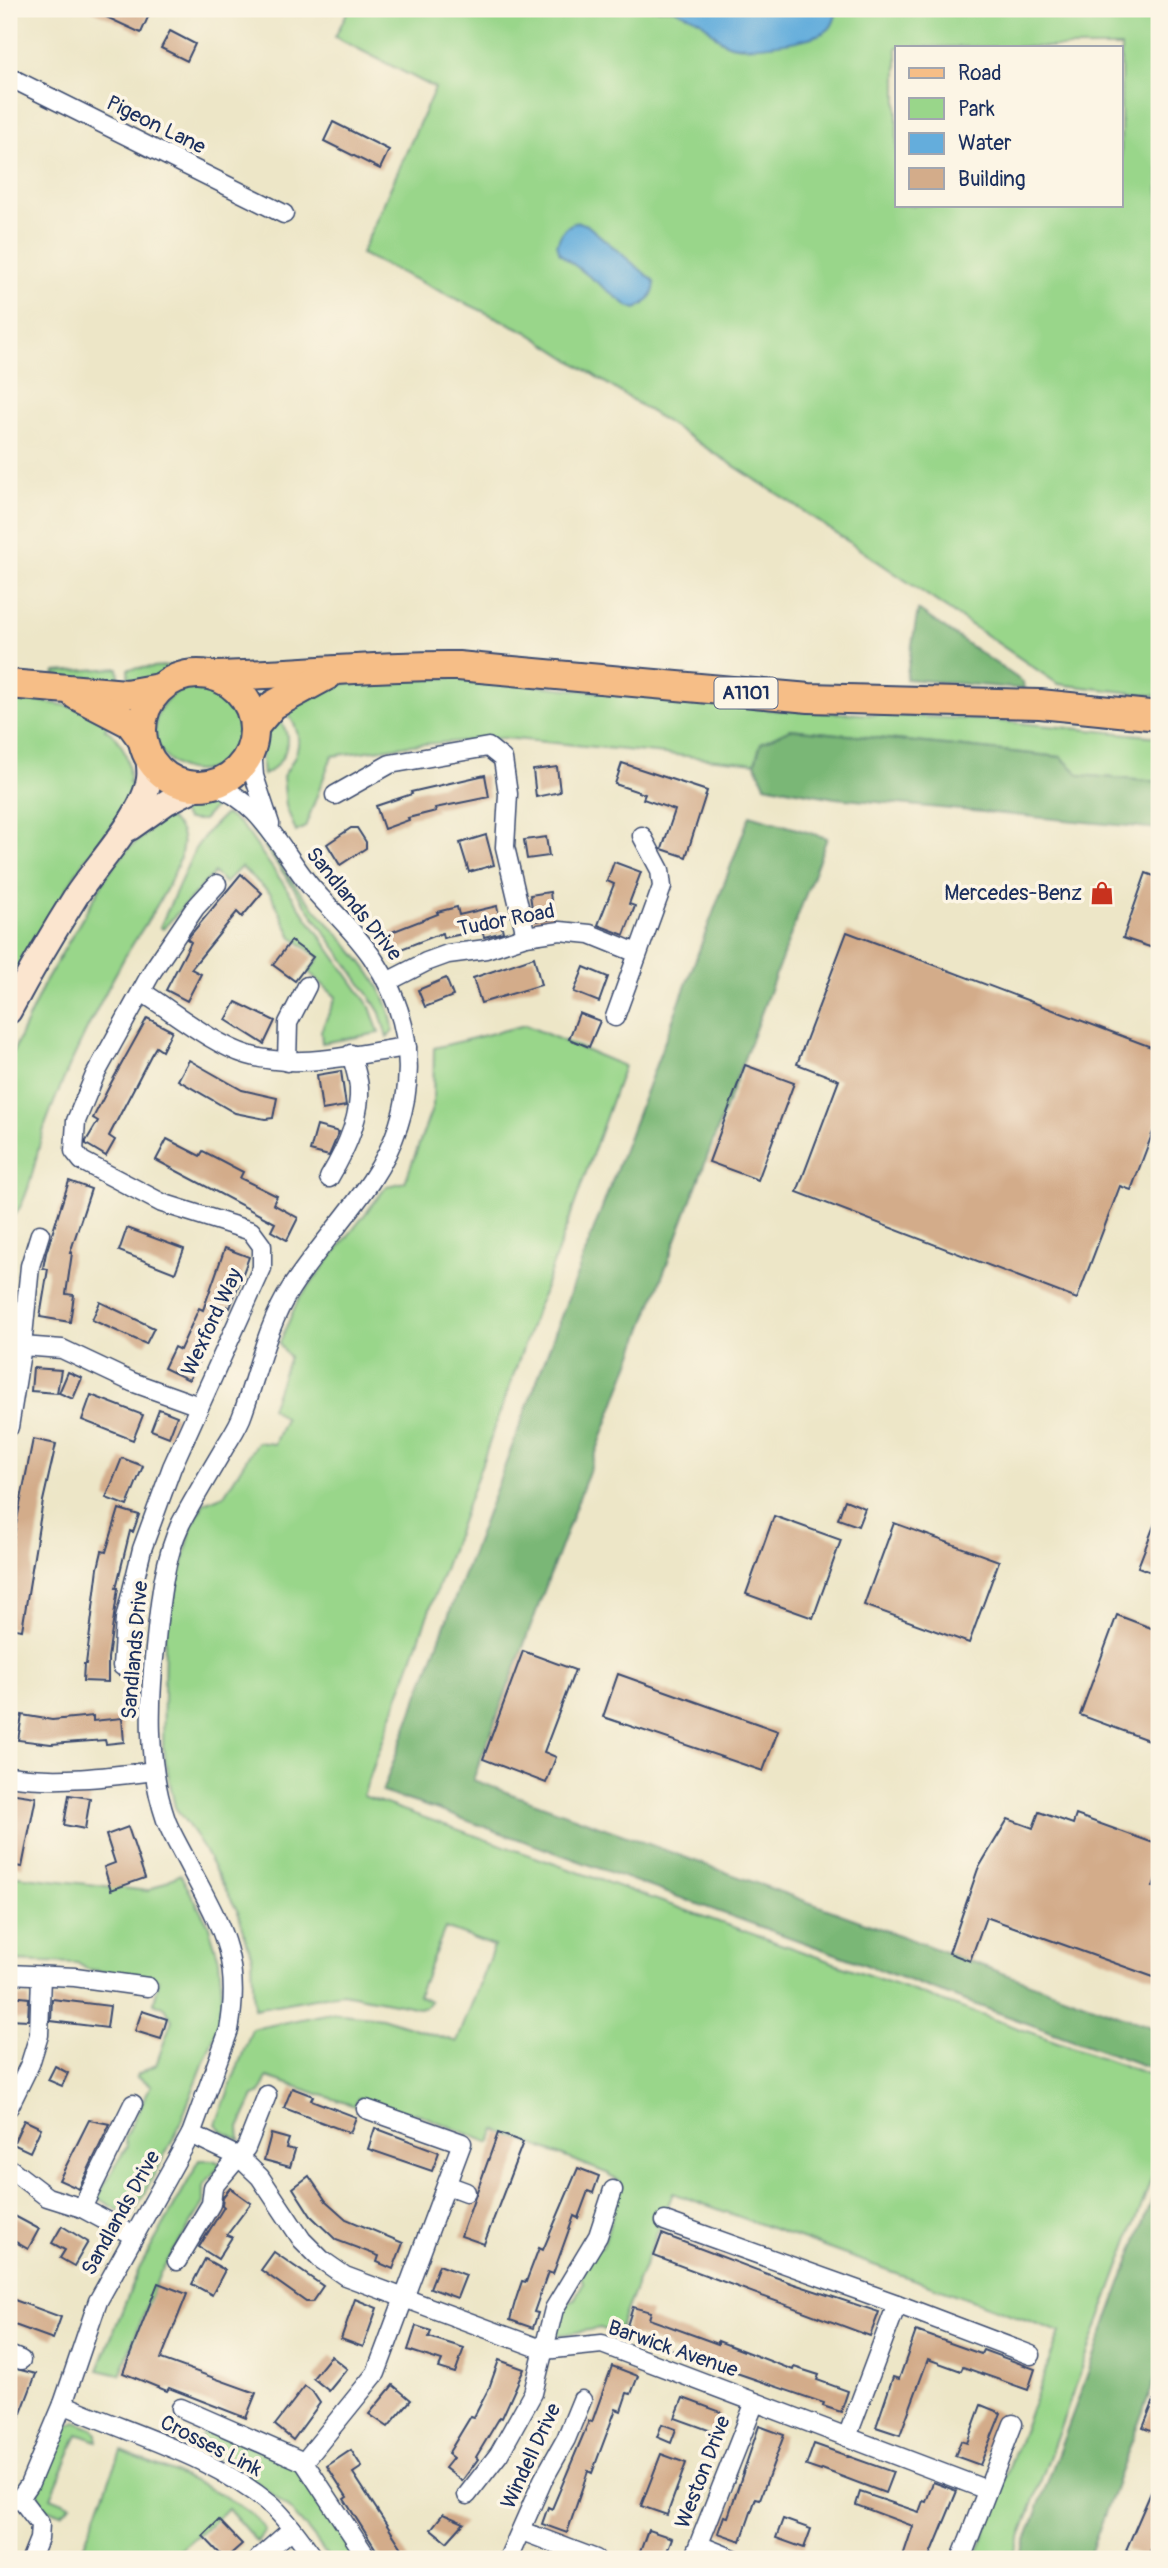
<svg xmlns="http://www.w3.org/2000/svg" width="1168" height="2568" viewBox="0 0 1168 2568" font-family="Pangolin,sans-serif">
	<rect width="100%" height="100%" fill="#fcf5e5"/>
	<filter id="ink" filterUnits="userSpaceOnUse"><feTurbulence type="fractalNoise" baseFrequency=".0143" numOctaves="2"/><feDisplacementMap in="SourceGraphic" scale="14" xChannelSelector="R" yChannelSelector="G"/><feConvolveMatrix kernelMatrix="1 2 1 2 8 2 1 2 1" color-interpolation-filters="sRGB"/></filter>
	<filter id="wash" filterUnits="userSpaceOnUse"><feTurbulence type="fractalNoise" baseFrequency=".00686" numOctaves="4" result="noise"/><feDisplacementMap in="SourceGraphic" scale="28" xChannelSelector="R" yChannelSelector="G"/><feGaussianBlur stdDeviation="1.57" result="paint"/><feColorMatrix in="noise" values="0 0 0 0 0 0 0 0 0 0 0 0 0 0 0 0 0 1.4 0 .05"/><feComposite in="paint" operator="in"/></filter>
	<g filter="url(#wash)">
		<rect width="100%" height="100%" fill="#ede6c7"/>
		<g fill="#99d68a" stroke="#5a8274" stroke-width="2" fill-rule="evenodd">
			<path d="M349 9H1159V696L1058 684 790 502 527 332 361 254 435 88 335 37ZM897 47H1121V205H897Z"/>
			<polygon points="179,665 147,683 129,687 128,669"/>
			<polygon points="118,668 120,687 54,675 55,672"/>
			<path d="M452 677 775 710 989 720 1159 737V782L1080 775 1061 757 791 729 761 743 755 763 505 738 411 745 332 756 305 827 296 832 286 806 283 776C301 751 305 735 285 710L323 691 350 682Z"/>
			<circle cx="197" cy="729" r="42"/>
			<path d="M9 696 81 708 110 720 105 729C125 741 130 761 129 783L137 787 118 818 82 864 9 984Z"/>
			<path d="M275 716C297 735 286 764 263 775 260 748 261 739 275 716Z"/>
			<polygon points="203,795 225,796 203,820 187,820 176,807"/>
			<path d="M236 803C258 831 277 862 299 890 330 929 390 978 393 1031L389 1036 387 1037 380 1013 371 998 262 843 245 821 229 811Z"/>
			<polygon points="225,814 239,823 247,832 370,1007 379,1033 322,1043 321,1031 336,997 309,972 319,958 292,937 271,894 241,867 225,883 214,873 163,929 160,927 195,849 208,831"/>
			<path d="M166 816C173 821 181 828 182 837 188 867 138 933 123 960 94 1013 67 1066 46 1123 35 1153 33 1188 16 1214L9 1217V1061L43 986 109 872 128 849Z"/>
			<polygon points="525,1025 624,1066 363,1796 1159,2078 1159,2158 1012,2559 975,2559 1060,2332 673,2193 617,2334 600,2328 554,2336 569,2302 574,2300 583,2283 581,2276 593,2251 603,2246 614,2210 612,2205 619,2181 609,2176 609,2174 496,2130 490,2143 416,2113 409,2114 358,2098 355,2106 267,2077 260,2093 254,2096 239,2128 240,2140 223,2132 216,2124 252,2029 331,2013 382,2018 457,2042 494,1946 445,1928 418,1995 430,2001 426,2006 420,2008 342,1993 254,2009 252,1958 238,1912 198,1839 175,1807 163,1749 165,1636 192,1526 204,1503 224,1495 257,1442 274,1444 285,1419 271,1408 289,1357 279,1344 298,1300 387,1186 405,1182 433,1106 434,1048"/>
			<polygon points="180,1874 208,1924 219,1959 222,1995 218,2026 177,2131 134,2213 125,2214 97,2197 127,2146 125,2138 151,2085 136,2077 138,2074 156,2065 172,2020 165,2008 154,2003 159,1980 87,1969 77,1963 9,1961 9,1875 148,1891"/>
			<polygon points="200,2160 213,2160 226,2166 216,2170 204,2185 204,2203 160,2273 120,2375 98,2370 139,2269"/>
			<path d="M76 2422 93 2429 97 2434V2441L78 2434 51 2497 71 2505 62 2514C48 2509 38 2507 37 2491L62 2430Z"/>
			<path d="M204 2426 296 2467 310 2483 361 2559H329C292 2503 257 2479 199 2449Z"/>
			<path d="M121 2451C155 2465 250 2499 265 2530L257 2542 228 2509 169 2559H111L83 2547Z"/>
		</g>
		<g fill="#7ab776" stroke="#4a736a" stroke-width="2">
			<polygon points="918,610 1023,682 1024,689 906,679"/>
			<polygon points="790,729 1061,757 1080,775 1159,782 1159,829 835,798 765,785 755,763 761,743"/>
			<polygon points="750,815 827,838 473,1780 1159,2030 1159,2071 438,1810 382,1792"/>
			<polygon points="1159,2181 1159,2368 1088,2559 1019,2559"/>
		</g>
		<g fill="#64addc" stroke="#406e9d" stroke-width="2">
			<path d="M674 9H827L836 14C835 19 833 25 829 29 816 41 746 51 728 44 717 40 712 31 703 23 696 17 683 14 674 9Z"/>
			<path d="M578 222 587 225 654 281C657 293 646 304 636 309L628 306 560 254 557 244C561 233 566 224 578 222Z"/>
		</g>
		<g id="blocks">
			<g fill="#d3ac8a">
				<polygon points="89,9 136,9 149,15 141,33"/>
				<polygon points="170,31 195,44 187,61 161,48"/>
				<polygon points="333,122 389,150 380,169 324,141"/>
				<polygon points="622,763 707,791 686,857 662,849 675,810 643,799 645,794 615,784"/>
				<polygon points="557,767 560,792 536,797 533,770"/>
				<polygon points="485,775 489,797 435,808 436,811 408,818 409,820 384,829 376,806 412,794 411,792"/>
				<polygon points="351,828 357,828 366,842 366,848 340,865 327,844"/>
				<polygon points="486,835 494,865 469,872 460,843"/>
				<polygon points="546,837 549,856 527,859 524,840"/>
				<polygon points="614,862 641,872 629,904 635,906 624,935 598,925 614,884 607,881"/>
				<polygon points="1146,873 1159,878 1159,950 1123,938"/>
				<polygon points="241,874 262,893 242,917 237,912 191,969 201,974 187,1001 166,990 191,942 187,939"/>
				<polygon points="550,892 553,919 534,921 530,895"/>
				<polygon points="497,906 503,932 488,936 484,937 482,930 443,938 442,933 396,951 389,933 438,914 437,912 457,907 459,915"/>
				<polygon points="847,932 1159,1050 1159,1116 1131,1190 1120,1186 1077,1299 797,1192 839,1080 797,1064"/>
				<polygon points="291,941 313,957 295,981 273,965"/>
				<polygon points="534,957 541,985 481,1003 473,978"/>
				<polygon points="584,967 608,977 599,1002 574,992"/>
				<polygon points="446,978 453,996 425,1007 418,990"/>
				<polygon points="236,1002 275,1021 264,1044 226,1020"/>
				<polygon points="579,1013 600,1021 589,1047 569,1039"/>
				<polygon points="147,1018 172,1031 162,1051 156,1047 151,1055 109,1136 115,1140 106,1156 86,1144 86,1141 98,1121 93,1118 111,1083"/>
				<polygon points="189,1060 242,1090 277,1098 273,1118 265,1119 235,1113 178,1080"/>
				<polygon points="745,1065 794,1083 758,1180 709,1162"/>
				<polygon points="341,1071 346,1106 322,1110 317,1075"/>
				<polygon points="317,1126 339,1132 329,1156 310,1151"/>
				<polygon points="167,1139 200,1156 203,1151 243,1172 240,1178 277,1196 273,1204 298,1218 287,1240 271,1231 275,1223 156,1160"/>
				<polygon points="69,1181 91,1189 70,1253 72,1253 66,1294 74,1295 70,1322 40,1317 48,1269 43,1268 46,1253"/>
				<polygon points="127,1228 184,1249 175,1273 119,1251"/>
				<polygon points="225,1248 249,1257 230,1308 227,1306 189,1380 164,1368 174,1347 180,1350 199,1308 203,1310"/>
				<polygon points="100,1302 154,1328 146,1344 92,1320"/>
				<polygon points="33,1368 61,1370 57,1393 31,1391"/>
				<polygon points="68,1372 82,1378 73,1399 59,1393"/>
				<polygon points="91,1395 143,1415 133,1440 82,1420"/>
				<polygon points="159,1409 177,1416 169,1437 151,1430"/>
				<polygon points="33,1439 56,1444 43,1501 22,1630 9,1628 9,1560"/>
				<polygon points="122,1458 143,1466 127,1506 106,1498"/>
				<polygon points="845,1500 865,1508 858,1526 838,1519"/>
				<polygon points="119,1509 139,1515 133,1532 130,1531 116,1588 118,1588 108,1658 108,1682 83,1681 84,1664 86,1664 98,1568 102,1551 106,1552"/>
				<polygon points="1158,1515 1159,1515 1159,1575 1138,1567"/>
				<polygon points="774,1516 841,1540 813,1618 746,1594"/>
				<polygon points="894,1523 999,1561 969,1643 864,1605"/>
				<polygon points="1117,1615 1159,1631 1159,1744 1080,1715"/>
				<polygon points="523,1651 575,1670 544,1752 556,1757 546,1783 483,1759"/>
				<polygon points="618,1674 778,1731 763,1771 603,1717"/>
				<polygon points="22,1715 52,1720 93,1716 93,1721 122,1718 124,1742 106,1744 105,1740 51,1744 18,1740"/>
				<polygon points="9,1793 36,1797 22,1867 9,1865"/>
				<polygon points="69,1795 90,1798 85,1829 64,1825"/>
				<polygon points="1039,1812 1073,1824 1076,1815 1159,1845 1159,1869 1153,1887 1159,1888 1159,1979 986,1917 970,1961 949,1953 978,1869 1008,1819 1033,1828"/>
				<polygon points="128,1827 145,1878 111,1890 104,1867 115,1863 106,1835"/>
				<polygon points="11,1996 29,1998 28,2020 9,2019"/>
				<polygon points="52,1999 110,2006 107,2028 51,2021"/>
				<polygon points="142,2011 167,2019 161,2039 135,2031"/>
				<polygon points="55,2066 68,2073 62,2086 48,2080"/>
				<polygon points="292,2088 313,2096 311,2100 356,2117 350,2133 284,2108"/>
				<polygon points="24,2120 41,2128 30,2152 13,2144"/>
				<polygon points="89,2120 110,2124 79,2189 59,2180"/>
				<polygon points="375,2128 439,2152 432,2171 368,2149"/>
				<polygon points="498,2133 523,2142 484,2244 461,2236"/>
				<polygon points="271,2134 289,2139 286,2148 295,2150 290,2167 264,2160"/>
				<polygon points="578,2168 599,2176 593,2193 588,2191 578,2218 574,2216 553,2274 548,2272 534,2312 538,2313 533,2328 510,2320 515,2302 522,2281 526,2282 539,2248 543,2250"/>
				<polygon points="309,2176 326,2201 346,2219 403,2243 393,2269 377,2262 379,2256 336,2240 311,2216 293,2188"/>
				<polygon points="230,2188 251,2203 227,2235 232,2237 218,2259 199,2247 224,2207 222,2205 223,2197"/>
				<polygon points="9,2213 39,2229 28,2249 9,2238"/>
				<polygon points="62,2226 88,2242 74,2266 60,2258 65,2250 52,2243"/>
				<polygon points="662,2234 791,2283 879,2312 870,2336 654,2256"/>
				<polygon points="274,2252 323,2286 312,2302 306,2302 261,2270"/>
				<polygon points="205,2259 225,2270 212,2295 192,2284"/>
				<polygon points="439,2265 466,2275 457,2298 430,2288"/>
				<polygon points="158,2283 187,2294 161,2359 256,2393 246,2418 169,2388 167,2391 123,2373"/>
				<polygon points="9,2298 61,2317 53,2339 9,2323"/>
				<polygon points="355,2299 377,2308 363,2347 341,2339"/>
				<polygon points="633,2307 651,2312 649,2319 718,2344 718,2341 793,2370 794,2367 819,2375 817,2380 848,2391 841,2412 823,2406 824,2403 681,2354 668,2349 669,2346 625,2332"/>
				<polygon points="416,2326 431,2331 429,2337 464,2348 455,2373 439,2368 442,2361 408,2350"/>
				<polygon points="916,2331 981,2354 983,2350 1035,2369 1028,2390 963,2367 961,2371 928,2359 900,2435 876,2427 893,2377 899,2379"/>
				<polygon points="331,2356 347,2369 329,2391 313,2378"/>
				<polygon points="499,2360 524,2369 502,2418 500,2417 476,2457 478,2459 462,2481 445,2468 453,2458 448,2454 471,2416 474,2417 489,2388"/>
				<polygon points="612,2366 638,2376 631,2394 627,2393 621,2411 616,2409 592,2473 588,2471 567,2533 542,2524 548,2507 552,2509 589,2421 592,2422"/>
				<polygon points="9,2367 36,2374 10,2442 9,2441"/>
				<polygon points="393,2385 411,2400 388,2427 369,2414"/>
				<polygon points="305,2386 312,2391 320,2403 293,2440 275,2425"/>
				<polygon points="1159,2388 1159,2434 1143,2428"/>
				<polygon points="683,2398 721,2412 714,2432 675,2418"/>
				<polygon points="981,2405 1001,2413 980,2465 955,2456 961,2441 967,2443"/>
				<polygon points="662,2424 676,2429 671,2443 657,2437"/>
				<polygon points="759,2426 784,2435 760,2499 756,2498 741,2541 718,2533 724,2516 728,2517"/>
				<polygon points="814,2444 893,2472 885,2493 822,2469 821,2471 806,2466"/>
				<polygon points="351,2450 362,2467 353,2473 409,2559 382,2559 344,2499 347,2497 327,2466"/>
				<polygon points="661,2454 686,2463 667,2515 641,2506"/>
				<polygon points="1159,2474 1159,2530 1147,2559 1126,2550"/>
				<polygon points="933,2482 957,2491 929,2559 912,2559 903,2556 913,2526 856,2505 860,2492 919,2512 923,2501 926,2502"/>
				<polygon points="443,2514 464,2523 447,2542 431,2529"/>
				<polygon points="783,2519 811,2529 804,2548 776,2538"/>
				<polygon points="219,2520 242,2544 225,2559 203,2536"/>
				<polygon points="648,2530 672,2538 664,2559 651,2559 639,2555"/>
			</g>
		</g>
	</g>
	<g filter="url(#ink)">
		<use href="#blocks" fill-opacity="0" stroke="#3a4a6e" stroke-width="2"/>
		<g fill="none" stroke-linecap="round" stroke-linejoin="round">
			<g stroke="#3a4a6e" stroke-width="21">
				<g id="minor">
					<polyline points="9,77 284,214"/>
					<polyline points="252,747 254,776 270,824"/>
					<polyline points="335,795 390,764 488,747 503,759 508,794 505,847 526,936"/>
					<polyline points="387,982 426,962 448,954 486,949 526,936 560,931 590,934 637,953"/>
					<path d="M142 992C174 1012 212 1044 248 1055 298 1070 356 1054 407 1047"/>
					<polyline points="615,1017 662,887 660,870 642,836"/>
					<polyline points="287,1062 288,1023 307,986"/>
					<path d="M329 1178C344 1153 361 1118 359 1087 358 1077 354 1065 351 1054"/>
					<polyline points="22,1346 62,1349 132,1382 199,1406"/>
					<polyline points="9,1427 22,1346 30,1266 40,1234"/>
					<polyline points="122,1666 125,1619 142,1549 172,1467 262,1268 262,1246 251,1231 162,1203 82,1161 74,1151 76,1121 95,1075 153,970 195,908 217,884"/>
					<path d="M9 1776C57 1783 106 1777 154 1771"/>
					<polyline points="9,1974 75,1977 148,1987"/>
					<polyline points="9,2107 30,2064 39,2035 41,1976"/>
					<polyline points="191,2134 239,2157 260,2177 302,2240 322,2260 345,2276 544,2350 602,2344 987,2490"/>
					<polyline points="9,2168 47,2197 82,2208 134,2236"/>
					<polyline points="447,2185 466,2192"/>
					<polyline points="82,2208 133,2104"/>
					<polyline points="665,2221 897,2304 1031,2355"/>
					<polyline points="177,2261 211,2204 213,2187 246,2148 267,2095"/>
					<polyline points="9,2355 21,2360"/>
					<path d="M63 2404C133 2435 211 2455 271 2505 288 2520 301 2541 315 2559"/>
					<polyline points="181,2408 304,2462 368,2559"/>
					<polyline points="847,2437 897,2304"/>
					<polyline points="304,2462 376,2373 462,2143 366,2109"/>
					<polyline points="467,2495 499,2454 533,2393 554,2309 598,2236 613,2190"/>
					<polyline points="20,2498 40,2524 39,2539 31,2559"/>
					<path d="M9 2501 20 2498 29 2485 63 2404 98 2301 191 2134 229 2030C243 1955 218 1922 185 1858 179 1846 171 1833 166 1820 146 1762 149 1700 156 1639 160 1600 164 1559 181 1523 194 1498 209 1474 223 1450 230 1438 239 1426 243 1413 258 1371 267 1325 291 1288 315 1251 346 1218 371 1181 419 1109 421 1029 372 957 355 932 332 911 312 888 282 853 260 798 211 785"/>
					<polyline points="522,2531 596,2559"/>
					<polyline points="699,2545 734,2559"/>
					<polyline points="258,2559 292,2529"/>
					<polyline points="508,2559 543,2480 566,2439 582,2400"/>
					<polyline points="693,2559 755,2402"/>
					<polyline points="961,2559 1013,2424"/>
				</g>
			</g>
			<g stroke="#3a4a6e" stroke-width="28">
				<g id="secondary">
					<polyline points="130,828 167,802 199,786"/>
					<path d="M9 1011C30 972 52 934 76 896 97 864 144 815 149 779 150 772 149 764 148 757"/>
				</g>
			</g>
			<g stroke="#3a4a6e" stroke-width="32">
				<g id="primary">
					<circle cx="198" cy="730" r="56"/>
					<path d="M215 676C296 674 377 665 458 666L809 698 1040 704 1159 716"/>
					<polyline points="9,684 126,694 159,688"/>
					<polyline points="76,695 130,723 142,739"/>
					<polyline points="255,726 273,705 328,675"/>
				</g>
			</g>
			<use href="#minor" stroke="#fff" stroke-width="18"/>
			<use href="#secondary" stroke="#fbe5cf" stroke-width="24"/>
			<use href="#primary" stroke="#f6be87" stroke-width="28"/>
		</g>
	</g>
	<defs>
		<g id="shop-bare" transform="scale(1.89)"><path d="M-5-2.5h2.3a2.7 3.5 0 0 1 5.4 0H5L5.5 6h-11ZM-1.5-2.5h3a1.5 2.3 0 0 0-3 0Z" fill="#c8321e" stroke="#fcf5e5" stroke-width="2.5" paint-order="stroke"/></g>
	</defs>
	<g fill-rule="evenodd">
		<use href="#shop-bare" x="1102" y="893"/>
	</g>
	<g text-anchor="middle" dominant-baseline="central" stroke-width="7" stroke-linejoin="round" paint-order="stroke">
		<rect fill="#fcf5e5" stroke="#5e6a86" stroke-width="2" x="714.5" y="677.5" width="63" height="31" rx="5"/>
		<g font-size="19" font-weight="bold" fill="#1b2f5e">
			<text x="746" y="693">A1101</text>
		</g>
		<g font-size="21" fill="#1b2f5e" stroke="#fcf5e5">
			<text transform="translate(156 125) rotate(26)">Pigeon Lane</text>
			<text transform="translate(354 904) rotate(51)">Sandlands Drive</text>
			<text transform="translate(506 920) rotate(-11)">Tudor Road</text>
			<text transform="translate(212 1322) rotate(-65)">Wexford Way</text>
			<text transform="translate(135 1650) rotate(-85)">Sandlands Drive</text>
			<text transform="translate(121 2213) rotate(-61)">Sandlands Drive</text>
			<text transform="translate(673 2349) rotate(19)">Barwick Avenue</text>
			<text transform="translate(211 2446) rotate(27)">Crosses Link</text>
			<text transform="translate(531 2456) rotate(-65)">Windell Drive</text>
			<text transform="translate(703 2472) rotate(-69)">Weston Drive</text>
		</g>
		<g font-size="21" fill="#1b2f5e" stroke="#fcf5e5" text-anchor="end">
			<text x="1082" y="893">Mercedes-Benz</text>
		</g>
	</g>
	<rect width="1168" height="2568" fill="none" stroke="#fcf5e5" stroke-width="35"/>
	<rect x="895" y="46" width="228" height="161" fill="#fcf5e5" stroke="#a2a6af" stroke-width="2"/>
	<rect x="909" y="68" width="35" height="10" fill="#f6be87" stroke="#a2a6af" stroke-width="2"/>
	<text x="958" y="80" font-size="21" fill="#1b2f5e">Road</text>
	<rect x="909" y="98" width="35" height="21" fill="#99d68a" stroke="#a2a6af" stroke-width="2"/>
	<text x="958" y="116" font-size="21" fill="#1b2f5e">Park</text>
	<rect x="909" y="133" width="35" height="21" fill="#64addc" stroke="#a2a6af" stroke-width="2"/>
	<text x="958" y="150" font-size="21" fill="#1b2f5e">Water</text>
	<rect x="909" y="168" width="35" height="21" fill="#d3ac8a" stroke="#a2a6af" stroke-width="2"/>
	<text x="958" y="186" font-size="21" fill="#1b2f5e">Building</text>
</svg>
